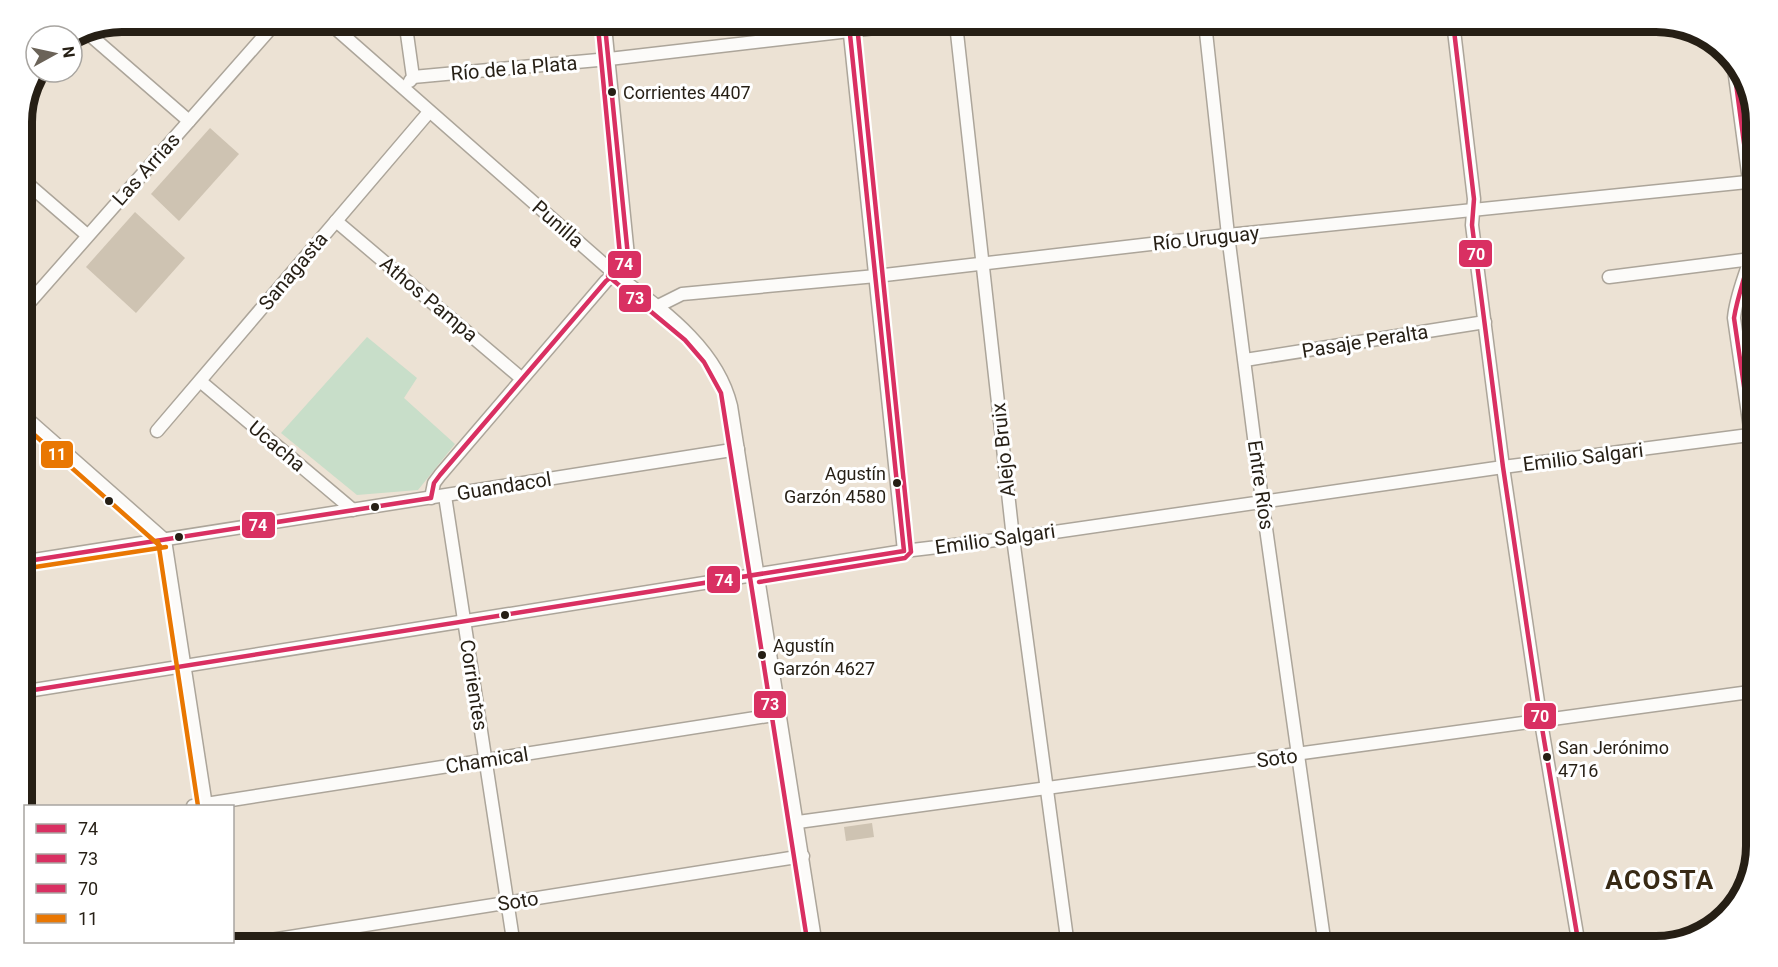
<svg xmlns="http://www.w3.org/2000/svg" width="1778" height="967" viewBox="0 0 1778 967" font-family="Roboto,sans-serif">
	<rect width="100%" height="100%" fill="#ece2d4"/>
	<g fill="#c8dec9">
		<polygon points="367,337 417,378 404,398 455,444 418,490 357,495 281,433"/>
		<path d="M105 942H168C145 945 127 947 105 942Z"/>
	</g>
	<g fill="#cec3b2">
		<polygon points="210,128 239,154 179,221 151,194"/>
		<polygon points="135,212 185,258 136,313 86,267"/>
		<polygon points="872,823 874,837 846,841 844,827"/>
	</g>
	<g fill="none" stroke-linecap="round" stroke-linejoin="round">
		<g stroke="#aca59a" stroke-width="15">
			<g id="street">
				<polyline points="1453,22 1474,199 1472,225 1503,467 1541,722 1579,946"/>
				<polyline points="1205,23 1228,235 1262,500 1325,946"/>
				<polyline points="956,24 1013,538 1068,946"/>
				<polyline points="849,25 904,551"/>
				<path d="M334 27 615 274C661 309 717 347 731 406L816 946"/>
				<polyline points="406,27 413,77 410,81"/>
				<polyline points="83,29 189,121"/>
				<path d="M1733 61 1755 225C1756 258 1737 285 1734 318L1757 476"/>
				<polyline points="413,77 609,59 901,25"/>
				<polyline points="21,178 87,235"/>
				<polyline points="336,221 521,378"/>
				<polyline points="1609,277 1751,259"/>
				<polyline points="658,306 682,294 876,276 1228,235 1757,181"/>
				<polyline points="21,312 271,28"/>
				<polyline points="1245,360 1485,322"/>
				<polyline points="200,381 353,510"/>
				<polyline points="21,413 165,540"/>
				<polyline points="157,431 429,112"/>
				<polyline points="445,496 514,946"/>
				<polyline points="431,498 434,483 440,475 606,281 623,268 628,256 605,26"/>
				<polyline points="165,540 206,806"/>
				<polyline points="21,562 738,449"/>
				<polyline points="21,692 904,551 1013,538 1503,467 1757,434"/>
				<polyline points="193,806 780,714"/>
				<path d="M798 822C1117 778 1437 737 1757 691"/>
				<polyline points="21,834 26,833"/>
				<polyline points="233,946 803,856"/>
			</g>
		</g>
		<use href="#street" stroke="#fcfbf9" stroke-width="12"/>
		<g stroke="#fff" stroke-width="9">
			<g id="bus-1">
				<polyline points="21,562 431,498 434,483 440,475 606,281 623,268 628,256 605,26"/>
				<polyline points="21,692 904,551 849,25"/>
			</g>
		</g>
		<g stroke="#fff" stroke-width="9">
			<g id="bus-2">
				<polyline points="598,27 620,255 617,263 609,270 608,276 685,340 704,362 721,393 808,946"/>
				<polyline points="759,582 905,558 911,552 857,25"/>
			</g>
		</g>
		<g stroke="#fff" stroke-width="9">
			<g id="bus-3">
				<polyline points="1453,22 1474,199 1472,225 1503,467 1541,722 1579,946"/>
				<path d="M1733 61 1755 225C1754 257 1739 286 1734 318L1757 475"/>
			</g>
		</g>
		<g stroke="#fff" stroke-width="9">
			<g id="bus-4">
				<polyline points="21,423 160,546"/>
				<polyline points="158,541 198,806"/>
				<polyline points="22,569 166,547"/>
			</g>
		</g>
		<use href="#bus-1" stroke="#d93062" stroke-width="4.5"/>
		<use href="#bus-2" stroke="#d93062" stroke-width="4.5"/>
		<use href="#bus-3" stroke="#d93062" stroke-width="4.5"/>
		<use href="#bus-4" stroke="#e97702" stroke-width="4.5"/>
	</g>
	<g fill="#261f15" stroke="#fff" stroke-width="2">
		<circle cx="612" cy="92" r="5"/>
		<circle cx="897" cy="483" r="5"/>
		<circle cx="109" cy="501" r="5"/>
		<circle cx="375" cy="507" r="5"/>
		<circle cx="179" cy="537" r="5"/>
		<circle cx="505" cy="615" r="5"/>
		<circle cx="762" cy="655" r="5"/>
		<circle cx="1547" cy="757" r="5"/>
	</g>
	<g text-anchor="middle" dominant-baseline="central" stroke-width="6" stroke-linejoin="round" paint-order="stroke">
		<g font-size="18" fill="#261f15" stroke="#fff" text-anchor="start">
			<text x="623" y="92">Corrientes 4407</text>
			<text x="886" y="473" text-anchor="end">Agustín<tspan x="886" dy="23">Garzón 4580</tspan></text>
			<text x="773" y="645">Agustín<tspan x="773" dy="23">Garzón 4627</tspan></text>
			<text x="1558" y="747">San Jerónimo<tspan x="1558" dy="23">4716</tspan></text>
		</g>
		<g font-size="20" fill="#261f15" stroke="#fff">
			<text transform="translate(514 68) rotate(-5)">Río de la Plata</text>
			<text transform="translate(146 169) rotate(-48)">Las Arrias</text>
			<text transform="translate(558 224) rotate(41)">Punilla</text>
			<text transform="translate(1206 238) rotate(-6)">Río Uruguay</text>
			<text transform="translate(293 271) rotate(-50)">Sanagasta</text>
			<text transform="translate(429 299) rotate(40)">Athos Pampa</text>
			<text transform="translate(1365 341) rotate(-9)">Pasaje Peralta</text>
			<text transform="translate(277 446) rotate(40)">Ucacha</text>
			<text transform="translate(1003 450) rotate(-96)">Alejo Bruix</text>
			<text transform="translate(1583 457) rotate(-7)">Emilio Salgari</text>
			<text transform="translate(1261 485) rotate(82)">Entre Ríos</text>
			<text transform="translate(504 486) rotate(-9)">Guandacol</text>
			<text transform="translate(995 539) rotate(-8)">Emilio Salgari</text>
			<text transform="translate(474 685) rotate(81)">Corrientes</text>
			<text transform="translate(1277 758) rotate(-7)">Soto</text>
			<text transform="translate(487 760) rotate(-9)">Chamical</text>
			<text transform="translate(518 901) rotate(-9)">Soto</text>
		</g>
		<g font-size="26" font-weight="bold" letter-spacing="1.5" fill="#382a15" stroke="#fff">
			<text x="1660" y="880">ACOSTA</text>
		</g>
	</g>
	<path d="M0 0H1778V967H0ZM122 32H1656A90 90 0 0 1 1746 122V846A90 90 0 0 1 1656 936H122A90 90 0 0 1 32 846V122A90 90 0 0 1 122 32Z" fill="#fff" fill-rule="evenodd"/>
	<path fill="none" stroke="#261f15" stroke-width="8" d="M122 32H1656A90 90 0 0 1 1746 122V846A90 90 0 0 1 1656 936H122A90 90 0 0 1 32 846V122A90 90 0 0 1 122 32Z"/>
	<g stroke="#fff" stroke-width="2">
		<rect x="1458" y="239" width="35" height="29" rx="6" fill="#d93062"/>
		<rect x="607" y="250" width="35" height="29" rx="6" fill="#d93062"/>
		<rect x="618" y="284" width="34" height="29" rx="6" fill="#d93062"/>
		<rect x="40" y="440" width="34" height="29" rx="6" fill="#e97702"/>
		<rect x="241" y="511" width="35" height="28" rx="6" fill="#d93062"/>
		<rect x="706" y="565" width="35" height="29" rx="6" fill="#d93062"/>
		<rect x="753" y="690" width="34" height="29" rx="6" fill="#d93062"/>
		<rect x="1523" y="702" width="34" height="28" rx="6" fill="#d93062"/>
	</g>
	<g font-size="16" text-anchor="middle" font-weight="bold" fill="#fff">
		<text x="1476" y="260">70</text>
		<text x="624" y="270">74</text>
		<text x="635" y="304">73</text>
		<text x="57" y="460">11</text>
		<text x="258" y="531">74</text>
		<text x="724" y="586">74</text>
		<text x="770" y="710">73</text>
		<text x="1540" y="722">70</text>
	</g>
	<rect x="24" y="805" width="210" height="138" fill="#ffffff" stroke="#a8a5a1" stroke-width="1.5"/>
	<rect x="36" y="824" width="30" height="9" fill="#d93062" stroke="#a8a5a1" stroke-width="1.5"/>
	<text x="78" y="835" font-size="18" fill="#261f15">74</text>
	<rect x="36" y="854" width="30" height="9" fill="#d93062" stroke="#a8a5a1" stroke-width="1.5"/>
	<text x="78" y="865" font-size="18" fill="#261f15">73</text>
	<rect x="36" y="884" width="30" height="9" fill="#d93062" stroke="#a8a5a1" stroke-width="1.5"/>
	<text x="78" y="895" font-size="18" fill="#261f15">70</text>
	<rect x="36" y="914" width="30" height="9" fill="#e97702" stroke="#a8a5a1" stroke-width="1.5"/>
	<text x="78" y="925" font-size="18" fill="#261f15">11</text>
	<g transform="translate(54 54) rotate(82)"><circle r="28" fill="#ffffff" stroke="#a8a5a1" stroke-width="1.5"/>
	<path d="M0-4.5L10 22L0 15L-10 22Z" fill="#6b6358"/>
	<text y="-9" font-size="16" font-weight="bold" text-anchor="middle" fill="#261f15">N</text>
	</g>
</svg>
